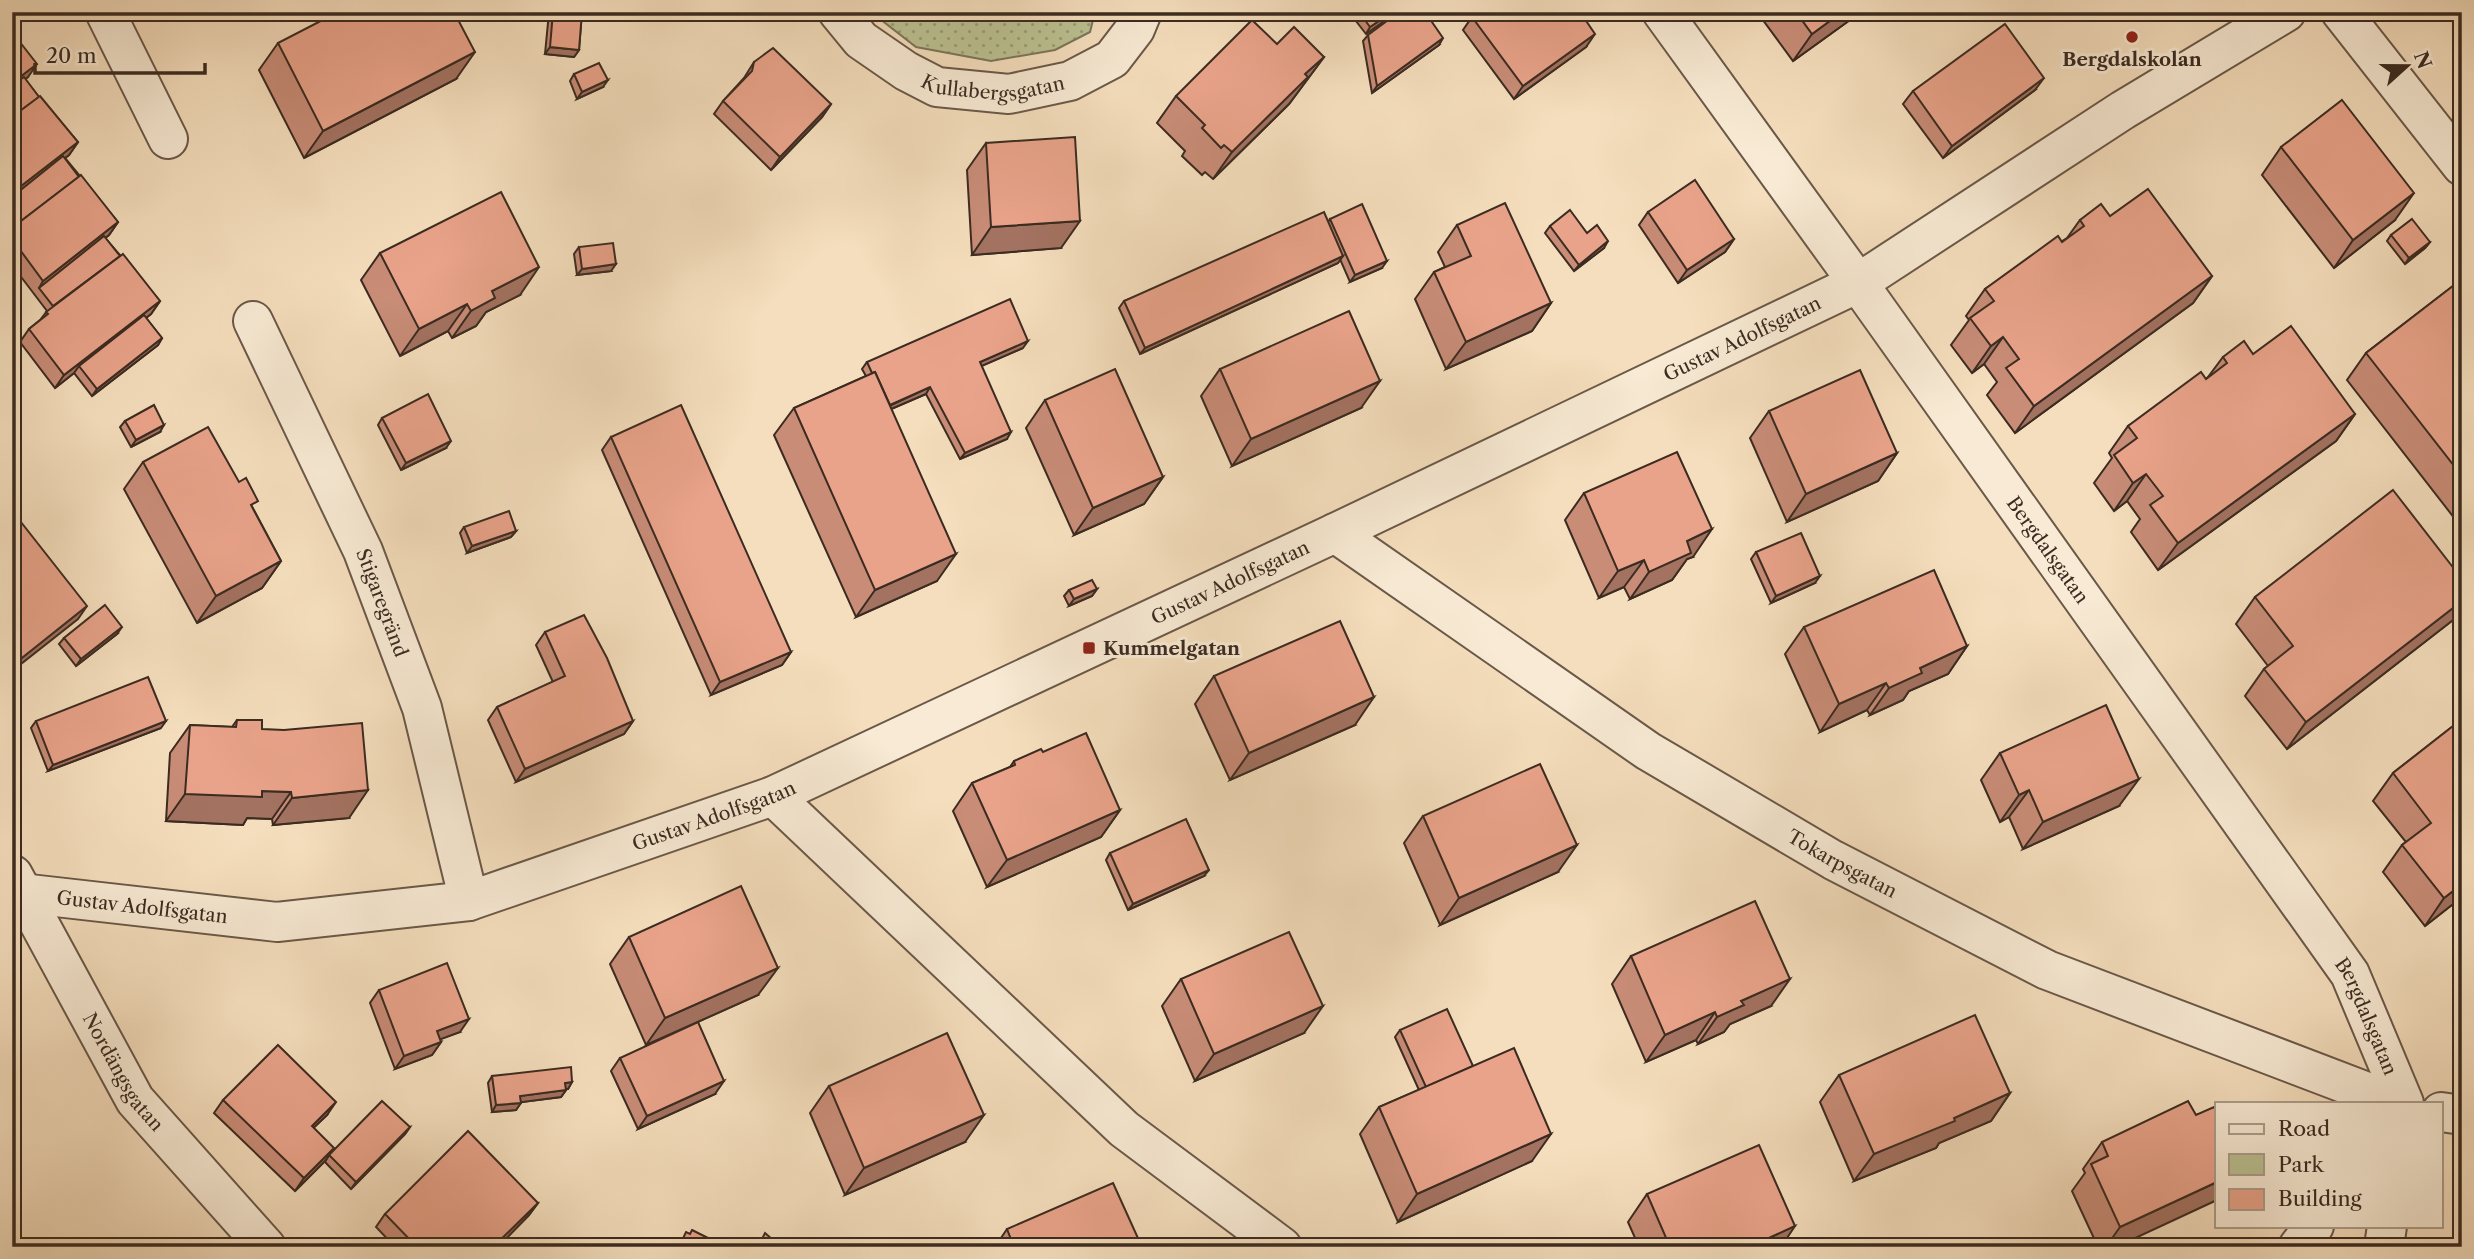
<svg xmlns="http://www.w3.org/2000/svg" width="2474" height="1259" viewBox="0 0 2474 1259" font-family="'Libre Caslon Text',serif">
	<defs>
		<pattern id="green-dots" width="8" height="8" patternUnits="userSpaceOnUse" patternTransform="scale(1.75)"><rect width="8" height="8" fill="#bbc192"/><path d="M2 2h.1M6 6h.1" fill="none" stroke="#999d77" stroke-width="1.8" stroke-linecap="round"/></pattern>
	</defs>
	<rect width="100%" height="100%" fill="#f5debd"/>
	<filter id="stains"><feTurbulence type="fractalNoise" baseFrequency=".00286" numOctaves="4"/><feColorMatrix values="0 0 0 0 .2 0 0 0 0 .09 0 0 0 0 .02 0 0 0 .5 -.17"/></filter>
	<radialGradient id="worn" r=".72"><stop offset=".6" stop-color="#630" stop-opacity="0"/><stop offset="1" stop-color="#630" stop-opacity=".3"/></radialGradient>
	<polygon fill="url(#green-dots)" stroke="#7b765a" stroke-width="2" points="871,12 1095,12 1090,32 1055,50 991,61 916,47"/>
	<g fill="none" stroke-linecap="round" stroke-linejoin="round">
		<g stroke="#6a5848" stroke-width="42">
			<g id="minor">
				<polyline points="105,12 168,139"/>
				<path id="s1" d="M838 12 861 40 906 71 937 87 1009 94 1070 81 1112 59 1135 29 1142 12"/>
				<path id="s2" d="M1662 12 1858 283 2350 974 2404 1103"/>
				<polyline points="2341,12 2462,166"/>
				<path id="s3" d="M253 321 363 551 422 708 469 901"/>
				<path id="s4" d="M1335 533 1648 751 1833 860 2047 970 2396 1103"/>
				<polyline points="773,796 1124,1129 1282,1247"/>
				<path id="s5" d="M13 875 135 1100 266 1247"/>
				<path id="s6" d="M12 892 277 922 469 901 773 796 1335 533 1858 283 2123 110 2286 12"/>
				<polyline points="2441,1112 2462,1115"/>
				<polyline points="2298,1247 2314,1226"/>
				<polyline points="2384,1247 2387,1226"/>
			</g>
		</g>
		<use href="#minor" stroke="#f8ead4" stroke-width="38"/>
	</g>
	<g fill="#c88c77" stroke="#3b2b21" stroke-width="2">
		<polygon points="549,12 582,12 579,50 574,57 545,54"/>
		<polygon points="1349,12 1397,12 1366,34"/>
		<polygon points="1757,12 1861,12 1793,61"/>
		<polygon points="2001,12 2021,12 2008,21"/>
		<polygon points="1472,17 1586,47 1514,99 1463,30"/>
		<polygon points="12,32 28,77 25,79 39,97 78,142 69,155 65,158 118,222 109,235 105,238 160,301 151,314 146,318 162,338 158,345 92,396 74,373 55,388 20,342 29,329 40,320 47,311 12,265"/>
		<polygon points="1368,35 1439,45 1372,93 1363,41"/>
		<polygon points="278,43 456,79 304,158 259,70"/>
		<polygon points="1277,44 1324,57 1289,104 1213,179 1205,172 1202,175 1182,156 1185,151 1157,123 1176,96"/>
		<polygon points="754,62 831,104 822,117 771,170 714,114 723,101 744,78"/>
		<polygon points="574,74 603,87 577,99 570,81"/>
		<polygon points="2035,90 1943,158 1903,104 1913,91"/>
		<polygon points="986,143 1061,248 972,255 967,170"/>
		<polygon points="2281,147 2395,220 2334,268 2262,175"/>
		<polygon points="1648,212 1734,239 1725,252 1678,283 1639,225"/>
		<polygon points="2110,216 2212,276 2193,303 2015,433 1987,395 1997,382 1984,364 1972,373 1951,345 1969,320 1966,316 1985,289 2067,238 2080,220"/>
		<polygon points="1330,219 1382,268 1350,282 1340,259 1338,263 1140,354 1119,308 1124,301 1328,222"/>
		<polygon points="1457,225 1551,303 1532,331 1446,369 1415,299 1434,272 1445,267 1438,252"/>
		<polygon points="1550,226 1587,233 1604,248 1574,271 1545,233"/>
		<polygon points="2391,235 2430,242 2425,248 2405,264 2387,241"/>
		<polygon points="579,247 611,271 577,275 574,254"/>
		<polygon points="380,253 520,295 486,312 476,326 452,338 448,331 400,356 361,280"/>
		<polygon points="2462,279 2462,528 2347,380 2366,353"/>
		<polygon points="1023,348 981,366 1007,439 960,459 926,394 891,409 937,581 856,617 774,435 794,408 866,376 862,369 867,362"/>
		<polygon points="2253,354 2355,414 2336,441 2158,570 2131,532 2140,519 2127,501 2114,511 2094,483 2112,458 2109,453 2128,426 2206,379 2208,377 2223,357"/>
		<polygon points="1220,369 1361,408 1232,466 1201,396"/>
		<polygon points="1045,400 1163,477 1144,504 1074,535 1026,428"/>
		<polygon points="1769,411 1897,453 1878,481 1787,522 1750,438"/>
		<polygon points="382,418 446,448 401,470 378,425"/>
		<polygon points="125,421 160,432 131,447 120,427"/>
		<polygon points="611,437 791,652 782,665 711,695 602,450"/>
		<polygon points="143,462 239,482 281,561 262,588 197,623 124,489"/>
		<polygon points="1584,493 1693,557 1687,559 1672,580 1630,599 1624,587 1599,598 1565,520"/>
		<polygon points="464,527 516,531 511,537 467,553 460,533"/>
		<polygon points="1756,552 1815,583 1771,603 1751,559"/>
		<polygon points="1097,589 1092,596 1069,606 1064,596 1069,590"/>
		<polygon points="2255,597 2453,620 2287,749 2245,696 2264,669 2268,666 2236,624"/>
		<polygon points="1804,627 1967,646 1948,674 1909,691 1903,700 1870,715 1867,710 1820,732 1785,654"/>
		<polygon points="545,632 633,721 624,734 516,782 488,720 497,707 553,682 536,645"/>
		<polygon points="117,634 76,666 59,644 64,638"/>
		<polygon points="1214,676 1355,725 1230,780 1195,704"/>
		<polygon points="2462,719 2462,897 2425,926 2383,872 2402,845 2406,842 2373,801 2393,773"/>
		<polygon points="237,720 262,729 349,818 273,825 272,819 247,818 243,825 166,821 170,753 190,725 232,727"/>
		<polygon points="36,721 161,728 48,771 31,728"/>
		<polygon points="1043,752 1120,810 1101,837 987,887 953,811 972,783 1010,767 1014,761"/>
		<polygon points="2000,753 2119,806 2023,849 2009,817 2000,822 1981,780"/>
		<polygon points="1423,816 1558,872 1440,925 1404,843"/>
		<polygon points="1110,853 1204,876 1128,910 1106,860"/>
		<polygon points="629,937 758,995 646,1045 610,964"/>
		<polygon points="1631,956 1771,1006 1730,1024 1724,1032 1698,1044 1696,1040 1646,1062 1612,984"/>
		<polygon points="1181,979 1304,1033 1195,1081 1162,1006"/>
		<polygon points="379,990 460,1032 440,1039 441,1042 432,1055 395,1069 370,1003"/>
		<polygon points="1400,1030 1473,1066 1532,1161 1398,1222 1360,1134 1379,1107 1419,1090 1395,1037"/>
		<polygon points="620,1058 715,1094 638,1129 611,1071"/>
		<polygon points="1839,1075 2010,1093 1991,1121 1939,1143 1936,1148 1854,1181 1820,1102"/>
		<polygon points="492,1076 572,1082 568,1089 565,1089 566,1090 561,1097 521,1102 516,1110 492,1112 488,1083"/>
		<polygon points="829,1086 965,1142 845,1195 810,1113"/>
		<polygon points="223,1100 327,1115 313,1128 325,1161 295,1191 214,1113"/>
		<polygon points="2196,1115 2116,1247 2098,1247 2072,1191 2085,1173 2083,1169 2102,1142"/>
		<polygon points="410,1127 405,1134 351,1189 325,1162 329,1155"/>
		<polygon points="1647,1194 1781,1247 1639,1247 1628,1222"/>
		<polygon points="538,1203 529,1215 498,1247 395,1247 376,1227 385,1214"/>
		<polygon points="1007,1229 1142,1247 995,1247"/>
	</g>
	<g fill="#a37261" stroke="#3b2b21" stroke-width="2">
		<polygon points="1392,12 1397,12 1366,34 1370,27"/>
		<polygon points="1842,12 1861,12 1793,61 1812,34"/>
		<polygon points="2016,12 2021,12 2008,21 2012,15"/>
		<polygon points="1595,34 1586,47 1514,99 1523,86"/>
		<polygon points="1443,38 1439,45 1372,93 1377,86"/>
		<polygon points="550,47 579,50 574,57 545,54"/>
		<polygon points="475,52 456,79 304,158 323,131"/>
		<polygon points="1324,57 1289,104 1213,179 1232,152 1305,74"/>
		<polygon points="37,64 28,77 12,89 12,83"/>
		<polygon points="2044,78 2035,90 1943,158 1952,146"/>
		<polygon points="608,80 603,87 577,99 582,92"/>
		<polygon points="831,104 822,117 771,170 780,157"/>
		<polygon points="78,142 69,155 12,199 12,193"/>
		<polygon points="2414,193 2395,220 2334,268 2353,240"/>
		<polygon points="1080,221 1061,248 972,255 991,227"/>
		<polygon points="118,222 109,235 40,289 39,288 43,281"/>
		<polygon points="1734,239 1725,252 1678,283 1687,270"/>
		<polygon points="1608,241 1604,248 1574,271 1579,265"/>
		<polygon points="2430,242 2425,248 2405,264 2409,258"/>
		<polygon points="1343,256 1338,263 1140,354 1145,348"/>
		<polygon points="1387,261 1382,268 1350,282 1355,275"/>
		<polygon points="616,264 611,271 577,275 582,269"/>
		<polygon points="539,267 520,295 486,312 476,326 452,338 471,311 492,291"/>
		<polygon points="2212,276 2193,303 2015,433 2034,406"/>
		<polygon points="160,301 151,314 81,368 79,366 74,373 55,388 64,375"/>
		<polygon points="1551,303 1532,331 1446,369 1466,342"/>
		<polygon points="467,304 448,331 400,356 419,329"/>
		<polygon points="2003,337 1984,364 1972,373 1991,346"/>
		<polygon points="162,338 158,345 92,396 97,389"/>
		<polygon points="1028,341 1023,348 975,369 980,362"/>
		<polygon points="1380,381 1361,408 1232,466 1251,439"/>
		<polygon points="930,387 926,394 882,413 887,407"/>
		<polygon points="2355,414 2336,441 2158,570 2178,543"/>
		<polygon points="164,425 160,432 131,447 136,440"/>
		<polygon points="1011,432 1007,439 960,459 965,453"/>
		<polygon points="451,441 446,448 401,470 406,463"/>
		<polygon points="1897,453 1878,481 1787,522 1806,494"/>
		<polygon points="2146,474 2127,501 2114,511 2133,483"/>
		<polygon points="1163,477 1144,504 1074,535 1093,508"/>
		<polygon points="1712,529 1693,557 1687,559 1672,580 1630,599 1649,572 1687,541"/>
		<polygon points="516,531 511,537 467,553 472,546"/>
		<polygon points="956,554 937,581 856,617 875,590"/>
		<polygon points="1644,560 1624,587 1599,598 1618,571"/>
		<polygon points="281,561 262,588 197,623 216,596"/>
		<polygon points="1820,576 1815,583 1771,603 1776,596"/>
		<polygon points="1097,589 1092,596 1069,606 1074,599"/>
		<polygon points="2462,601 2462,608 2453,620 2287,749 2306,722"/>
		<polygon points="87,606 78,619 12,671 13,665"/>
		<polygon points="122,627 117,634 76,666 81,659"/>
		<polygon points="1967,646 1948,674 1909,691 1903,700 1870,715 1889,688 1920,668"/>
		<polygon points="791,652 782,665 711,695 720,682"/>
		<polygon points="1886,683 1867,710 1820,732 1839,704"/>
		<polygon points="1374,697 1355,725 1230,780 1249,753"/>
		<polygon points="166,721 161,728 48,771 53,765"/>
		<polygon points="633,721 624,734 516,782 525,769"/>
		<polygon points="2139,779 2119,806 2023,849 2043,822"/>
		<polygon points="368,790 349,818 273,825 292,798"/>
		<polygon points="2029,790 2009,817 2000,822 2019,795"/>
		<polygon points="262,791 291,792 272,819 247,818 243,825 166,821 185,794"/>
		<polygon points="1120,810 1101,837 987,887 1007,860"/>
		<polygon points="1577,845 1558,872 1440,925 1459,898"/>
		<polygon points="1209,870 1204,876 1128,910 1133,904"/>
		<polygon points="2462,884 2462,897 2425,926 2444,898"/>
		<polygon points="778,968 758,995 646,1045 665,1018"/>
		<polygon points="1790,979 1771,1006 1730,1024 1724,1032 1698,1044 1717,1017 1741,1001"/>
		<polygon points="1323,1006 1304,1033 1195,1081 1214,1054"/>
		<polygon points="1715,1012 1696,1040 1646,1062 1665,1035"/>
		<polygon points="469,1019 460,1032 428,1044 437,1031"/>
		<polygon points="441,1042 432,1055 395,1069 404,1056"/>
		<polygon points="724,1081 715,1094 638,1129 647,1116"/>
		<polygon points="572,1082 568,1089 560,1089 565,1083"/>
		<polygon points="566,1090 561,1097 515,1103 520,1096"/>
		<polygon points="2010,1093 1991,1121 1939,1143 1936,1148 1854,1181 1874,1154"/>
		<polygon points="336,1102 327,1115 302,1139 312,1126"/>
		<polygon points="521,1103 516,1110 492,1112 496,1105"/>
		<polygon points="984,1115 965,1142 845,1195 864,1168"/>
		<polygon points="410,1127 405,1134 351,1189 356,1182"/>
		<polygon points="1551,1134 1532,1161 1398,1222 1417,1194"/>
		<polygon points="334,1148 325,1161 295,1191 304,1178"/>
		<polygon points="2217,1182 2217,1200 2116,1247 2106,1247 2120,1227"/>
		<polygon points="538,1203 529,1215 498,1247 493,1247"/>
		<polygon points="1795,1226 1781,1247 1749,1247"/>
	</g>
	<g fill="#e9a38a" stroke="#3b2b21" stroke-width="2">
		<polygon points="338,12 454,12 475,52 323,131 278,43"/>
		<polygon points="553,12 582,12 579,50 550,47"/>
		<polygon points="1359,12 1392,12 1370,27"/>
		<polygon points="1399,12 1425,12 1443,38 1377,86 1368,35"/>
		<polygon points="1479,12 1580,12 1595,34 1523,86 1472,17"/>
		<polygon points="1796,12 1842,12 1812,34"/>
		<polygon points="1252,20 1277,44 1294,27 1324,57 1305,74 1308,77 1232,152 1224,145 1221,148 1202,128 1205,125 1176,96"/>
		<polygon points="2005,24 2044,78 1952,146 1913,91"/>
		<polygon points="12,32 37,64 12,83"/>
		<polygon points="773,48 831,104 780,157 723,101 752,71 754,62"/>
		<polygon points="599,63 608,80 582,92 574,74"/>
		<polygon points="24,77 39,97 12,117 12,86"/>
		<polygon points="40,96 78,142 12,193 12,117"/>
		<polygon points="2342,100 2414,193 2353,240 2281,147"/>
		<polygon points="1075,137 1080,221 991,227 986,143"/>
		<polygon points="63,156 79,177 13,227 12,197"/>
		<polygon points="81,175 118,222 43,281 12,239 12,228"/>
		<polygon points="1695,180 1734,239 1687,270 1648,212"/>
		<polygon points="2148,189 2212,276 2034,406 2006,368 2019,359 2003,337 1991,346 1970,318 1994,301 1985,289 2058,236 2062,242 2084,226 2080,220 2101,204 2110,216"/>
		<polygon points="501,192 539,267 492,291 495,298 471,311 467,304 419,329 380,253"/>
		<polygon points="1505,203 1551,303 1466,342 1434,272 1471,256 1457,225"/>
		<polygon points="1362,204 1387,261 1355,275 1330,219"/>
		<polygon points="1570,210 1587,233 1597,225 1608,241 1579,265 1550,226"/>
		<polygon points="1324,212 1343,256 1145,348 1124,301"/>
		<polygon points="2412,219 2430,242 2409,258 2391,235"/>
		<polygon points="104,236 120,256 53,306 39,288"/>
		<polygon points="613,243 616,264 582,269 579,247"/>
		<polygon points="123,254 160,301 64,375 29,329 48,314 46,312"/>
		<polygon points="2462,279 2462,476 2366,353"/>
		<polygon points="1010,299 1028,341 980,362 1011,432 965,453 930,387 890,405 875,372 872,373 867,362"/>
		<polygon points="1349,311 1380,381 1251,439 1220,369"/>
		<polygon points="144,315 162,338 97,389 79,366"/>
		<polygon points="2291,326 2355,414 2178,543 2150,505 2163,496 2146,474 2133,483 2114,455 2137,438 2128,426 2201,372 2206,379 2227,363 2223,357 2244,341 2253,354"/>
		<polygon points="1115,369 1163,477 1093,508 1045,400"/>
		<polygon points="1860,370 1897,453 1806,494 1769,411"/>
		<polygon points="875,372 956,554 875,590 794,408"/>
		<polygon points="428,394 451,441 406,463 382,418"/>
		<polygon points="154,405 164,425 136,440 125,421"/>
		<polygon points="681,405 791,652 720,682 611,437"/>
		<polygon points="208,427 239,482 246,478 258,501 251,505 281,561 216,596 143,462"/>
		<polygon points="1677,452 1712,529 1687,541 1691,553 1649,572 1644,560 1618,571 1584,493"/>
		<polygon points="2393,490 2462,579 2462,601 2306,722 2264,669 2293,646 2255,597"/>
		<polygon points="509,511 516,531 472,546 464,527"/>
		<polygon points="12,512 13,512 87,606 13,665"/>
		<polygon points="1801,533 1820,576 1776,596 1756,552"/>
		<polygon points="1934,570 1967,646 1920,668 1922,673 1889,688 1886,683 1839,704 1804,627"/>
		<polygon points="1092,580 1097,589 1074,599 1069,590"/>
		<polygon points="105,605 122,627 81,659 64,638"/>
		<polygon points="584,615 607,658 633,721 525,769 497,707 565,676 545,632"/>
		<polygon points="1340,621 1374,697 1249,753 1214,676"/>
		<polygon points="148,677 166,721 53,765 36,721"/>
		<polygon points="2106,705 2139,779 2043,822 2029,790 2019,795 2000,753"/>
		<polygon points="2462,719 2462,884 2444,898 2402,845 2431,823 2393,773"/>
		<polygon points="237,720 262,720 262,729 284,730 362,723 368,790 292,798 291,792 262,791 262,797 185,794 190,725 236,727"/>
		<polygon points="1086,733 1120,810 1007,860 972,783 1015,765 1014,761 1041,749 1043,752"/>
		<polygon points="1540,764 1577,845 1459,898 1423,816"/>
		<polygon points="1186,819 1209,870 1133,904 1110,853"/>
		<polygon points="741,886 778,968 665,1018 629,937"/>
		<polygon points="1755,901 1790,979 1741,1001 1744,1005 1717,1017 1715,1012 1665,1035 1631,956"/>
		<polygon points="1289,932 1323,1006 1214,1054 1181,979"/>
		<polygon points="447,963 469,1019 437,1031 441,1042 404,1056 379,990"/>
		<polygon points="1447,1009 1473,1066 1426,1087 1400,1030"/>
		<polygon points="1975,1015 2010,1093 1954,1118 1955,1121 1874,1154 1839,1075"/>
		<polygon points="698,1022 724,1081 647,1116 620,1058"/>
		<polygon points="947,1033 984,1115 864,1168 829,1086"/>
		<polygon points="278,1045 336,1102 312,1126 334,1148 304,1178 223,1100"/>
		<polygon points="1514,1048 1551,1134 1417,1194 1379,1107"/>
		<polygon points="571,1067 572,1082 565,1083 566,1090 520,1096 521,1103 496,1105 492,1076"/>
		<polygon points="12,1082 16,1095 12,1096"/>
		<polygon points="382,1101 410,1127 356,1182 329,1155"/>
		<polygon points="2188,1101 2196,1115 2214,1107 2217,1113 2217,1182 2120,1227 2091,1164 2108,1156 2102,1142"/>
		<polygon points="468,1131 538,1203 493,1247 417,1247 385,1214"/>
		<polygon points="1759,1145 1795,1226 1749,1247 1670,1247 1647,1194"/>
		<polygon points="1113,1183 1142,1247 1014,1247 1007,1229"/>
		<polygon points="692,1230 726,1247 679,1247 686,1232 690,1234"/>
		<polygon points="765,1233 781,1247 758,1247"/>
	</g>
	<g fill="#8f2418" stroke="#f8ead4" stroke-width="2.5">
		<circle cx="2132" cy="37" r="7"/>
		<rect x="1082" y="641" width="14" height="14" rx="3.5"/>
	</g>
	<g text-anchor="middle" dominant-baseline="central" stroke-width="6" stroke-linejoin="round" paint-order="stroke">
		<g font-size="19" font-weight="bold" fill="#3b2b21" stroke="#f8ead4">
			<text x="2132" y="59">Bergdalskolan</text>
			<text x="1103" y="648" text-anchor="start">Kummelgatan</text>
		</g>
		<g font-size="19" fill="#3b2b21" stroke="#f8ead4">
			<text stroke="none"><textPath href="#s1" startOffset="182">Kullabergsgatan</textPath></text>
			<text stroke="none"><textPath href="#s6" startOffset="1853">Gustav Adolfsgatan</textPath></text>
			<text stroke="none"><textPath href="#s2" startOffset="662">Bergdalsgatan</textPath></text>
			<text stroke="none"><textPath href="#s6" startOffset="1286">Gustav Adolfsgatan</textPath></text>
			<text stroke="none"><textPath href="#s3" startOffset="310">Stigaregränd</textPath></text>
			<text stroke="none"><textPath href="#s6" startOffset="719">Gustav Adolfsgatan</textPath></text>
			<text stroke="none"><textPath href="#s4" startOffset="606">Tokarpsgatan</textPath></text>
			<text stroke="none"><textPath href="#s6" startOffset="131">Gustav Adolfsgatan</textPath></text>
			<text stroke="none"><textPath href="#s2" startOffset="1228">Bergdalsgatan</textPath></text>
			<text stroke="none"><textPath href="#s5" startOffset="226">Nordängsgatan</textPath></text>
		</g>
	</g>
	<rect width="2474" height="1259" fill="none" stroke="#f5debd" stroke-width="42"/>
	<rect x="14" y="14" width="2446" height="1231" fill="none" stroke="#3b2b21" stroke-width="3.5"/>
	<rect x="21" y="21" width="2432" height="1217" fill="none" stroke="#3b2b21" stroke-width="2"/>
	<rect x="2215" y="1102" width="228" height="126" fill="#f8ead4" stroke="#ac9e8c" stroke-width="2"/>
	<rect x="2229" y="1124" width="35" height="10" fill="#f8ead4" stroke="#ac9e8c" stroke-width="2"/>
	<text x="2278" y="1136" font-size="21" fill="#3b2b21">Road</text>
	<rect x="2229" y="1154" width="35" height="21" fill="#bbc192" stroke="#ac9e8c" stroke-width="2"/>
	<text x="2278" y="1172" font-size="21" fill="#3b2b21">Park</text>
	<rect x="2229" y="1189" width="35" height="21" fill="#e9a38a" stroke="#ac9e8c" stroke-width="2"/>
	<text x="2278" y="1206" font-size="21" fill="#3b2b21">Building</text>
	<g transform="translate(2407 66) rotate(69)" stroke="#f8ead4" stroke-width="5" paint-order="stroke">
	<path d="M0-5L12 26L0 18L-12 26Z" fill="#3b2b21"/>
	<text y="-10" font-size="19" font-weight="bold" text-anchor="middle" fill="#3b2b21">N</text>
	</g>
	<path d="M35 63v10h170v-10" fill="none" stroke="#3b2b21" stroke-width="3.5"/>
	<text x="46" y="63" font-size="21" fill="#3b2b21" stroke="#f8ead4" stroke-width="5" paint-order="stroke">20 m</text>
	<rect width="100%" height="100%" filter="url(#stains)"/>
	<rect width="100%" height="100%" fill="url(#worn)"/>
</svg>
